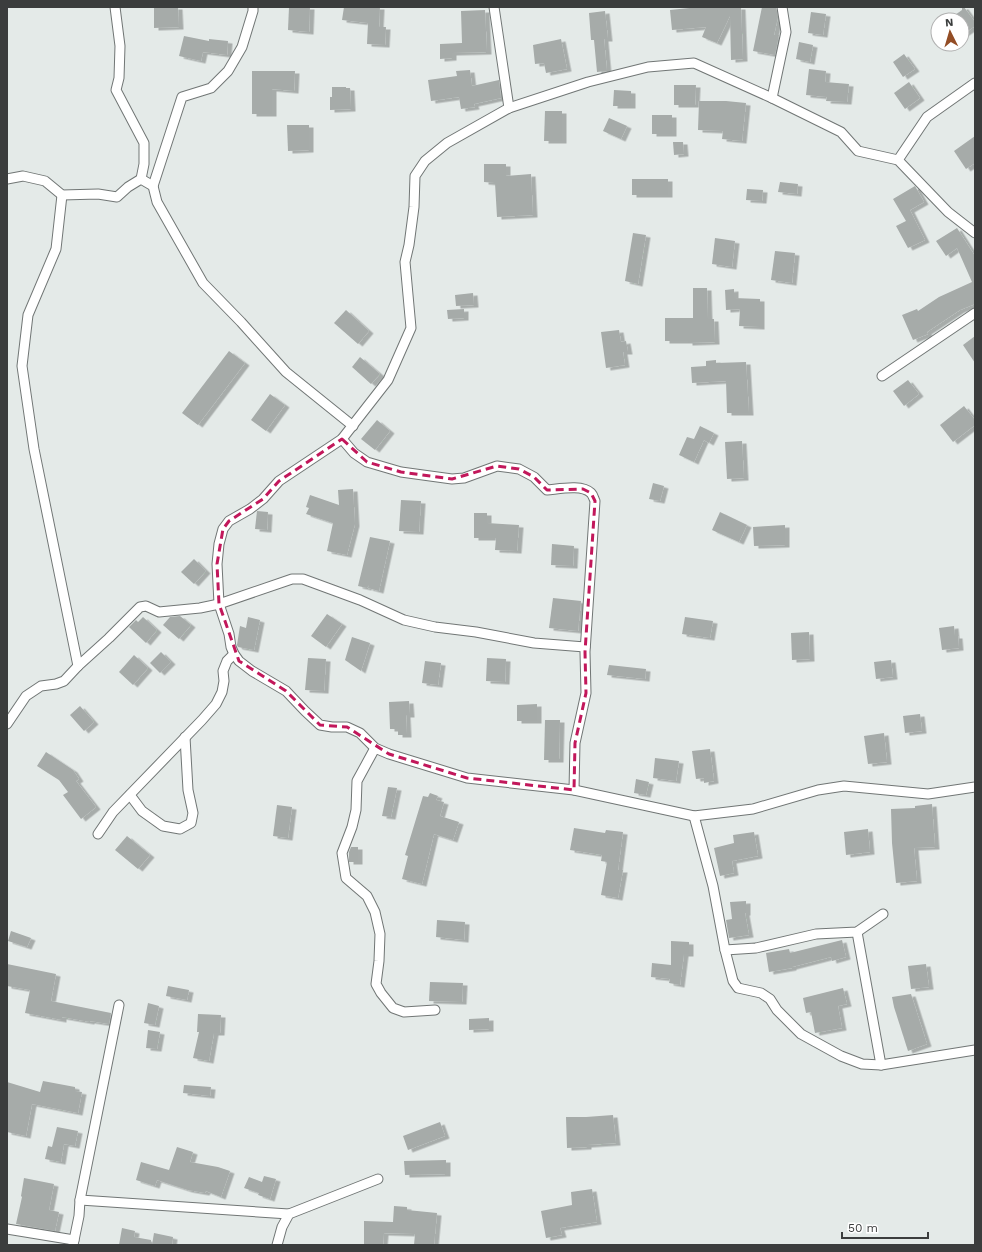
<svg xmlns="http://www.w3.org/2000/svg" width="982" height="1252" viewBox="0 0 982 1252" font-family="'Work Sans',sans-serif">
	<defs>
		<filter id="shadow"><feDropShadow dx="4.5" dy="2.5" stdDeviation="0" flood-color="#0004"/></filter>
	</defs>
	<rect width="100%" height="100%" fill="#e4eae8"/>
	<g fill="#a6aba9" filter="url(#shadow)">
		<polygon points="154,7 178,7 179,27 154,28"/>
		<polygon points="289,7 310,7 309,32 288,30"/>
		<polygon points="344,7 380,7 379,27 386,27 385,45 367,44 368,23 342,20"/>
		<polygon points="699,7 741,7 743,59 731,60 730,16 717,43 702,37 706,27 672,30 670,10"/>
		<polygon points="762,7 776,7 778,17 774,35 779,35 775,55 753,51"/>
		<polygon points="962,7 964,7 975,22 975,26 962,35 962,20 948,20 962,10"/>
		<polygon points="485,10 487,52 452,53 452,58 440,59 440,44 462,43 461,11"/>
		<polygon points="605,11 608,39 604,39 607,71 597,72 594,40 591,40 589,13"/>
		<polygon points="811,12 826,14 823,35 808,33"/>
		<polygon points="184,36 209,41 209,39 228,41 227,55 203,52 201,61 179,56"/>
		<polygon points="561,39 567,69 546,73 544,63 535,64 533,45"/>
		<polygon points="799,42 813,45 810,62 796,59"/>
		<polygon points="904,54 915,69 903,77 893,62"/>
		<polygon points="809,69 826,71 825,82 849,84 847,102 826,101 827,97 806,95"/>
		<polygon points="470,70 472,86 499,80 501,98 474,104 475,107 461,109 459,97 431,101 428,80 457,76 456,71"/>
		<polygon points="252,71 295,71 294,91 272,89 272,114 252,114"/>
		<polygon points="909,82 920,98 905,109 894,93"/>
		<polygon points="674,85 696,85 695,105 674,105"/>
		<polygon points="332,87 346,87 346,88 350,88 351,109 330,110 330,97 332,97"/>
		<polygon points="614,90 631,91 631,106 613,106"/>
		<polygon points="699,101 726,101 746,103 742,141 722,139 723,131 698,130"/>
		<polygon points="545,111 562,111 562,141 544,141"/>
		<rect x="652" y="115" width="20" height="19"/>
		<polygon points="609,118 627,126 621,139 603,131"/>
		<polygon points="287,125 309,125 309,150 288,151"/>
		<polygon points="975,136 975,163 966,169 954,151"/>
		<polygon points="673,142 683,142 684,154 674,155"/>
		<polygon points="484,164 506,164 506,176 531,174 533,215 497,217 495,183 484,182"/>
		<rect x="632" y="179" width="36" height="16"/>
		<polygon points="780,182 798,184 797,194 778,192"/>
		<polygon points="915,186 924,202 910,210 925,240 908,248 896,226 906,221 893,199"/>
		<polygon points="747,189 763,190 762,201 746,200"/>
		<polygon points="957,228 975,256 975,304 960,310 927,332 928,334 913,340 902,315 917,309 918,311 939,297 972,282 957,248 946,256 936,241"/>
		<polygon points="633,233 646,235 638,284 625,281"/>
		<polygon points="715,238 735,241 732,267 712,264"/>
		<polygon points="775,251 795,253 792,283 771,280"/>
		<polygon points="693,288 707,288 708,319 714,319 715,342 688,343 688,341 665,341 665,318 693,318"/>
		<polygon points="734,289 734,298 760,299 760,327 739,326 740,309 726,310 725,290"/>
		<polygon points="473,293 474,305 456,306 455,295"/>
		<polygon points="464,309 464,318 448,319 447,310"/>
		<polygon points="346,310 369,331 358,344 334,323"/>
		<polygon points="619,330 621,342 626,341 628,352 623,352 625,365 606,368 601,332"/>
		<polygon points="975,336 975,363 963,345"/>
		<polygon points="229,351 245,363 198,425 182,413"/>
		<polygon points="360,357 380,374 371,384 352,367"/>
		<polygon points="716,360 716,363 746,362 749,413 727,413 726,381 692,383 691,367 706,366 706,361"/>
		<polygon points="908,380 919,394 904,406 893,391"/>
		<polygon points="270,394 285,405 266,431 251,420"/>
		<polygon points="964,406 975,420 975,425 953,442 940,425"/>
		<polygon points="377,420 390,431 375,450 361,439"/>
		<polygon points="700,426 714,433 709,443 704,440 694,462 679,455 687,437 694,439"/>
		<polygon points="742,441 744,478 727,479 725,442"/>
		<polygon points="653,483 664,486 660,501 649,499"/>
		<polygon points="353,489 355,524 347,555 327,551 333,523 306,514 309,508 306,507 310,495 339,505 338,490"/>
		<polygon points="401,500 421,501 419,532 399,531"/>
		<polygon points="257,511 268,512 267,530 255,529"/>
		<polygon points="720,512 747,525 739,542 712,530"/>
		<polygon points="474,513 487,513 487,523 519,525 517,551 495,550 496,538 474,538"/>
		<polygon points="785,525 785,545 754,546 753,527"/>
		<polygon points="370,537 390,541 379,591 368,588 369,585 367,588 358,586"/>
		<polygon points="552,544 574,546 573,566 551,565"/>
		<polygon points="194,559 206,571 194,584 181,572"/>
		<polygon points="553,598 581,601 578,631 549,628"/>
		<polygon points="327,614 342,624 326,647 311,636"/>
		<polygon points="180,616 191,625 179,639 163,625 170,617"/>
		<polygon points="143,617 157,630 146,643 129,627 136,620 138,622"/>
		<polygon points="248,617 260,620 254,650 238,647 237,645 240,626 246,628"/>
		<polygon points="685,617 713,621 710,638 682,634"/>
		<polygon points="954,626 955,636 958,636 959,648 942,650 939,628"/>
		<polygon points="809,632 810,659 792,660 791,633"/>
		<polygon points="352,637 370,643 361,671 345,660"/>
		<polygon points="161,652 171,662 160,673 150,663"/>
		<polygon points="134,655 148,668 133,685 119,672"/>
		<polygon points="308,658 326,659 324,691 305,690"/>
		<polygon points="487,658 506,659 505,682 486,681"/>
		<polygon points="891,660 893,677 876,679 874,662"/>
		<polygon points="425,661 441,663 438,685 422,683"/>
		<polygon points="609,665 646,669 645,679 607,675"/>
		<polygon points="409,701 410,715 406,715 407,735 398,735 398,729 390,729 389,702"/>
		<polygon points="537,704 537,721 517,721 517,705"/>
		<polygon points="80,706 94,722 84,731 70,715"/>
		<polygon points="920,714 922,731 905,733 903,716"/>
		<polygon points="545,720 560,720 559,760 544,760"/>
		<polygon points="884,733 887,762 868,764 864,736"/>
		<polygon points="710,749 714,781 704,783 704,778 696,779 692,751"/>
		<polygon points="46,752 73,770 79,779 76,781 96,807 81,819 63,795 68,792 59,780 37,766"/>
		<polygon points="655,758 679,761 676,781 653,778"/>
		<polygon points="636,779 649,782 646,795 634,793"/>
		<polygon points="388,787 397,788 391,817 382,816"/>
		<polygon points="430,793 438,796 436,800 444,802 440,816 459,822 453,840 434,834 422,884 402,879 408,856 405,855 423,796 428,797"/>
		<polygon points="932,804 935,847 914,848 917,881 896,883 892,843 891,809 915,808 915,806"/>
		<polygon points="277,805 292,807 288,838 273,836"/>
		<polygon points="574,828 605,833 606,830 623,832 618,870 623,870 618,898 601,895 607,862 601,861 602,855 570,850"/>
		<polygon points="868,829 870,852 846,855 844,832"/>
		<polygon points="754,832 758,856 732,861 734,873 720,876 714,848 734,843 733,835"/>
		<polygon points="127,836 150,855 138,869 115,850"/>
		<polygon points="351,847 358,847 358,862 349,862 349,852"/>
		<polygon points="746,901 746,913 745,913 749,935 729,938 726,920 732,919 730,902"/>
		<polygon points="437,920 465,922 464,940 436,937"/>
		<polygon points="11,931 31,938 27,947 8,941"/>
		<polygon points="842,940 846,957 832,961 831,957 792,967 792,968 769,972 766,953 789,949 790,953"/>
		<polygon points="671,941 689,942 689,954 684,954 680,985 669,983 670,979 651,977 652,963 671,965"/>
		<polygon points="7,964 56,974 51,1001 111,1013 109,1024 90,1021 90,1022 62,1017 62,1020 25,1013 30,990 7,986"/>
		<polygon points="926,964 929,987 911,989 908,966"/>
		<polygon points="430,982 463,983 462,1002 429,1001"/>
		<polygon points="168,986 189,990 187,1000 166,996"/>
		<polygon points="843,988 847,1004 838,1006 842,1028 815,1033 811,1012 806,1013 803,998"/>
		<polygon points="911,994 927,1044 908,1051 894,1007 892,997"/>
		<polygon points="148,1003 159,1006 155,1025 144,1023"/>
		<polygon points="198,1014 221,1015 220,1033 214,1033 209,1061 193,1058 199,1032 197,1032"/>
		<polygon points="489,1018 489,1029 469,1030 469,1019"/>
		<polygon points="148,1030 160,1032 157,1049 146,1048"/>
		<polygon points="43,1081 75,1087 75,1091 82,1092 78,1113 32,1104 26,1136 7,1132 7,1082 40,1092"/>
		<polygon points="184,1085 211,1087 210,1096 183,1093"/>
		<polygon points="613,1115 616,1143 587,1145 587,1147 567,1148 566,1117 586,1117"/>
		<polygon points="440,1122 445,1136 408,1150 403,1136"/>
		<polygon points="57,1127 78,1131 75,1146 64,1144 61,1162 45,1159 48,1146 52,1147"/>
		<polygon points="177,1147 193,1152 190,1162 218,1167 230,1171 221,1197 206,1191 205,1193 188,1190 157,1180 155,1186 136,1180 141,1162 169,1170"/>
		<polygon points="446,1160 446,1174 405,1175 404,1161"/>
		<polygon points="264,1176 276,1179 270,1199 258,1195 259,1193 244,1188 249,1177 262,1182"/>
		<polygon points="24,1178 54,1184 49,1210 59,1212 55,1231 16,1224 22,1197 21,1196"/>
		<polygon points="592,1189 597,1222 560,1228 562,1235 546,1238 541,1211 572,1205 571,1192"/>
		<polygon points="394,1206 407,1207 407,1210 437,1213 434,1245 414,1245 415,1234 384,1233 383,1245 364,1245 364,1221 393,1222"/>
		<polygon points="122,1228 135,1231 134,1237 151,1240 151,1245 119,1245"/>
		<polygon points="154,1233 173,1237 172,1245 152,1245"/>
	</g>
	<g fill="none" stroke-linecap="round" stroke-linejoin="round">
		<g stroke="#717675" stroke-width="11">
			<g id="street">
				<polyline points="115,7 120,46 119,78 116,90 144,143 144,164 141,179"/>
				<polyline points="494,7 509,108"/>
				<polyline points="772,98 786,32 782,7"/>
				<polyline points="898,160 927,117 975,83"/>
				<polyline points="7,179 23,176 45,181 62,195 98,194 117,197 128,187 141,179 153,186 157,202 203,283 241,322 286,372 353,426"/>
				<polyline points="153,186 182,97 211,88 228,71 242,47 253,11 253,7"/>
				<polyline points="62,195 56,249 28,315 22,366 34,449 78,666"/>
				<polyline points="975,233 948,212 898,160 858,151 841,132 772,98 694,63 648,67 588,82 509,108 447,143 425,161 415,176 414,207 409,245 405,262 411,328 388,380 342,439 279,481 263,499 250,509 229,521 223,529 219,544 217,564 219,604 229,634 231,647 234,654 239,661 252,671 286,691 305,711 320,725 332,727 347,727 360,733 375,748 389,754 467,778 574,790 694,816 753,809 818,790 844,786 928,794 975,787"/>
				<polyline points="882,376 975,313"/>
				<path d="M342 439 354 453 367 462 401 472 452 479 464 478 497 466 519 469 534 477 547 490C559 489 582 484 591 493 593 495 594 499 595 501L585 652 586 693 575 743 574 790"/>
				<polyline points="7,724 26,696 41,686 56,684 64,681 78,666 109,638 140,607 146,606 159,612 200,608 219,604 292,579 303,579 360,600 404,620 435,627 476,632 534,643 585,647"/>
				<polyline points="375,748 357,781 356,810 352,827 342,853 346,878 367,896 375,912 380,934 379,961 376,984 381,993 393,1008 404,1012 435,1010"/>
				<polyline points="130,795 142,811 163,826 180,829 191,823 193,813 188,790 185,737"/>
				<polyline points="694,816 713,886 725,950 733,981 738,988 761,993 770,999 777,1010 801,1034 841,1056 862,1064 881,1065 975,1050"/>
				<polyline points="98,834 113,812 202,720 216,704 222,692 224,681 223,671 227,661 234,654"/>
				<polyline points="857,932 881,1065"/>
				<polyline points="725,950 756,948 816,934 857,932 883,914"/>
				<polyline points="80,1200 289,1214"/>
				<polyline points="7,1229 74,1240"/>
				<polyline points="73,1245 79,1216 80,1200 119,1005"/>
				<polyline points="277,1245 282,1227 289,1214 378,1179"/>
			</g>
		</g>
		<use href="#street" stroke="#fff" stroke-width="9"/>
	</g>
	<path fill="none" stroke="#c2185b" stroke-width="3" stroke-dasharray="8 5" stroke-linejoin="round" d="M342 439 367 462 401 472 452 479 497 466 519 469 534 477 547 490 583 489 591 493 595 501 585 652 586 693 575 743 574 790 467 778 389 754 347 727 320 725 286 691 239 661 219 604 217 564 223 529 229 521 263 499 279 481Z"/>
	<rect width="982" height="1252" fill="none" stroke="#3b3d3d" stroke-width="16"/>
	<g transform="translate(950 32) rotate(355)"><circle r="19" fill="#ffffff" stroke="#b1b1b1"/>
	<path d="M0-3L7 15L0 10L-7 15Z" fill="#934d25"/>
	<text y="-6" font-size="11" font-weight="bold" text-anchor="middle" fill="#3b3d3d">N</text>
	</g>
	<path d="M842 1232v6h86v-6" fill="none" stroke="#3b3d3d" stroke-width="2"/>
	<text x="848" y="1232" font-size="12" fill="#3b3d3d" stroke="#ffffff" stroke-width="3" paint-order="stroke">50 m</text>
</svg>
